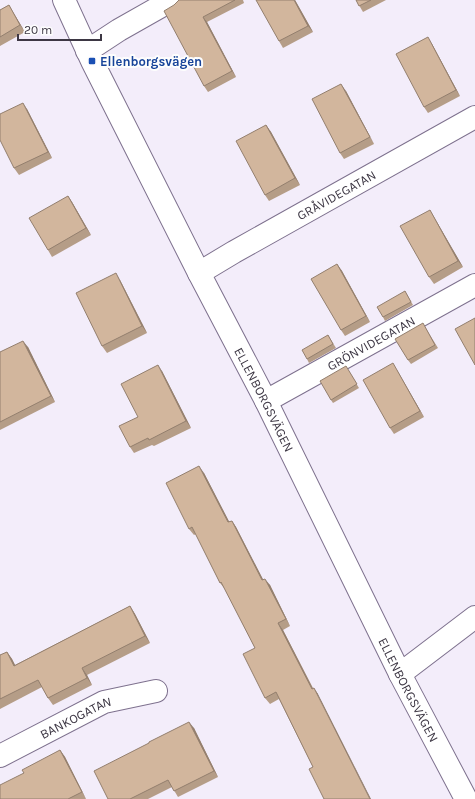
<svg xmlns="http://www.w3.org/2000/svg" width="475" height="799" viewBox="0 0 475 799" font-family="Karla,sans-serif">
	<rect width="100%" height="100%" fill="#f3edfa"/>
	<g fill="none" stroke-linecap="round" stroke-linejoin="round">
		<g stroke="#7e718e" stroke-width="24">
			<g id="minor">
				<path id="s1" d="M64 0 92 61 199 273 266 401 400 674 466 799"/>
				<polyline points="87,51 119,30 172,0"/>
				<path id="s2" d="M199 273 234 252 475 117"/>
				<path id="s3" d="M266 401 475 285"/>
				<polyline points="400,674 475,617"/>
				<path id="s4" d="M0 756 104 702 156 691"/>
			</g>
		</g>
		<use href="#minor" stroke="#fff" stroke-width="22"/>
	</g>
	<g fill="#b59d87">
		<polygon points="179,0 243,0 244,3 207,22 236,77 208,92 204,86 174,5"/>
		<polygon points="295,0 313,32 283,48 279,41"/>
		<polygon points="356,0 386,0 363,12"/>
		<polygon points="9,5 13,12 25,32 0,46 0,10"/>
		<polygon points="432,44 460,96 428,113 424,107"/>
		<polygon points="346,91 374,144 344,159 340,153"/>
		<polygon points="27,109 52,158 19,175 14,168"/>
		<polygon points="266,125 271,132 300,185 269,201 265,195"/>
		<polygon points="68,196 72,202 91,235 52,257 48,250"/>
		<polygon points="430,210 434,217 463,267 434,284 429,277"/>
		<polygon points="337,264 342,271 370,322 345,336 341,330"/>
		<polygon points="120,280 147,333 107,353 102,346"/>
		<polygon points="405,291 413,305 385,321 383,317"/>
		<polygon points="425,327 438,348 411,364 408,360"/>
		<polygon points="328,335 336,348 309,363 307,359"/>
		<polygon points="28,347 55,402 0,430 0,352"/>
		<polygon points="348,370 359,388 333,403 331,400"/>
		<polygon points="397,370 424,417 394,434 390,428"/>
		<polygon points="162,371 191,428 154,446 152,445 134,453 130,447 138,417"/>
		<polygon points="204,473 229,522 232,521 236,527 263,580 270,585 290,626 283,630 313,688 318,694 313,767 279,699 270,704 265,698 255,648 225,589 220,583 196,534 194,535 189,529"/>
		<polygon points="130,606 135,614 150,643 87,675 92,685 53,705 48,698 42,687 0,709 0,655 7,652 12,659 15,665"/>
		<polygon points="194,728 218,777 178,797 172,787 148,799 108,799 149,743"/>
		<polygon points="60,750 65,757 86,799 0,799 24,773"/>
	</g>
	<g fill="#937f6e">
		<polygon points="294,0 295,0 313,32 308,26"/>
		<polygon points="9,5 13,12 25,32 20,25"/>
		<polygon points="203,17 207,22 236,77 232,71"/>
		<polygon points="428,37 432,44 460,96 456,90"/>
		<polygon points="341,84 346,91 374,144 370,137"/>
		<polygon points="23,103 27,109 52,158 48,152"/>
		<polygon points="266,125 271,132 300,185 295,178"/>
		<polygon points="68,196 72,202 91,235 86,228"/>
		<polygon points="430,210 434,217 463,267 458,261"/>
		<polygon points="337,264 342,271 370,322 366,316"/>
		<polygon points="116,273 120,280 147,333 142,326"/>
		<polygon points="23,341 28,347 55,402 51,396"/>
		<polygon points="393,363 397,370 424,417 420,411"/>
		<polygon points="158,365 162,371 191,428 186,421"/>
		<polygon points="199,466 204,473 233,529 228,522"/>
		<polygon points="232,521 236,527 267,587 262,580"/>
		<polygon points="265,579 270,585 290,626 286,619"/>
		<polygon points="130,606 135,614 150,643 145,636"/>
		<polygon points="278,623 283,630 316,695 312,689"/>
		<polygon points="7,652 12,659 19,673 14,666"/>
		<polygon points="82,668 87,675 92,685 87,678"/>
		<polygon points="314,688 318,694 371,799 370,799"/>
		<polygon points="189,722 194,728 218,777 214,771"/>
		<polygon points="60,750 65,757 86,799 82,792"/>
	</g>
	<g fill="#d2b69d" stroke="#937f6e">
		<polygon points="179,0 235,0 203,17 232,71 204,86 164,11 174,5"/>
		<polygon points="256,0 294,0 308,26 279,41"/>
		<polygon points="356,0 371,0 359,6"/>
		<polygon points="9,5 20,25 0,37 0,10"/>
		<polygon points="428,37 456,90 424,107 396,54"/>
		<polygon points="341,84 370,137 340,153 312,99"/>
		<polygon points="23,103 48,152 14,168 0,140 0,114"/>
		<polygon points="266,125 295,178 265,195 236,141"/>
		<polygon points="68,196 86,228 48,250 29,218"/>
		<polygon points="430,210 458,261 429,277 400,226"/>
		<polygon points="337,264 366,316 341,330 311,279"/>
		<polygon points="116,273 142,326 102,346 76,293"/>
		<polygon points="405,291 411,302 383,317 377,307"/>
		<polygon points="475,318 475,365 455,329"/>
		<polygon points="423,323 435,345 408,360 395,339"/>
		<polygon points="328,335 333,344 307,359 302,350"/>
		<polygon points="23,341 51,396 0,422 0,352"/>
		<polygon points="393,363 420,411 390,428 363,380"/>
		<polygon points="158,365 186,421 149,440 148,438 130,447 119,426 138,417 121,384"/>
		<polygon points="346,366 357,384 331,400 320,381"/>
		<polygon points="199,466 228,522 232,521 262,580 265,579 286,619 278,623 312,689 314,688 370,799 324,799 309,769 313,767 276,692 265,698 243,654 255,648 221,582 220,583 192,527 189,529 166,483"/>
		<polygon points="130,606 145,636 82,668 87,678 48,698 38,680 0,699 0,655 7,652 14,666"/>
		<polygon points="189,722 214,771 174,791 168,780 130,799 108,799 94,771 149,743 149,742"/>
		<polygon points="60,750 82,792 68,799 0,799 0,785 24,773 22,770"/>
	</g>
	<rect fill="#1a4fb4" stroke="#fdfdfd" stroke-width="1.5" x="88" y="57" width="8" height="8" rx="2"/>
	<g text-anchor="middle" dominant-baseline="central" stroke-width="4" stroke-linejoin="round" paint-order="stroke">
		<g font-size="13" font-weight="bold" fill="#164399" stroke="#fdfdfd" text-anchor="start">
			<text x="100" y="61">Ellenborgsvägen</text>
		</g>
		<g font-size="13" fill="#3d3744" stroke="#fdfdfd">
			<text stroke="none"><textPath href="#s2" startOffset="158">GRÅVIDEGATAN</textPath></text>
			<text stroke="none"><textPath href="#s3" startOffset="120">GRÖNVIDEGATAN</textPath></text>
			<text stroke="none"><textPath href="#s1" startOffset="447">ELLENBORGSVÄGEN</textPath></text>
			<text stroke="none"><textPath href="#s1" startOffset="771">ELLENBORGSVÄGEN</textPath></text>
			<text stroke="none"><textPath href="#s4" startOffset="85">BANKOGATAN</textPath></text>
		</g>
	</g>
	<path d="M18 34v6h83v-6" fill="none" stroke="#3d3744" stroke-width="2"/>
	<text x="24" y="34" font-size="12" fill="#3d3744" stroke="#fdfdfd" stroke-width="3" paint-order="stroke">20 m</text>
</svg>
